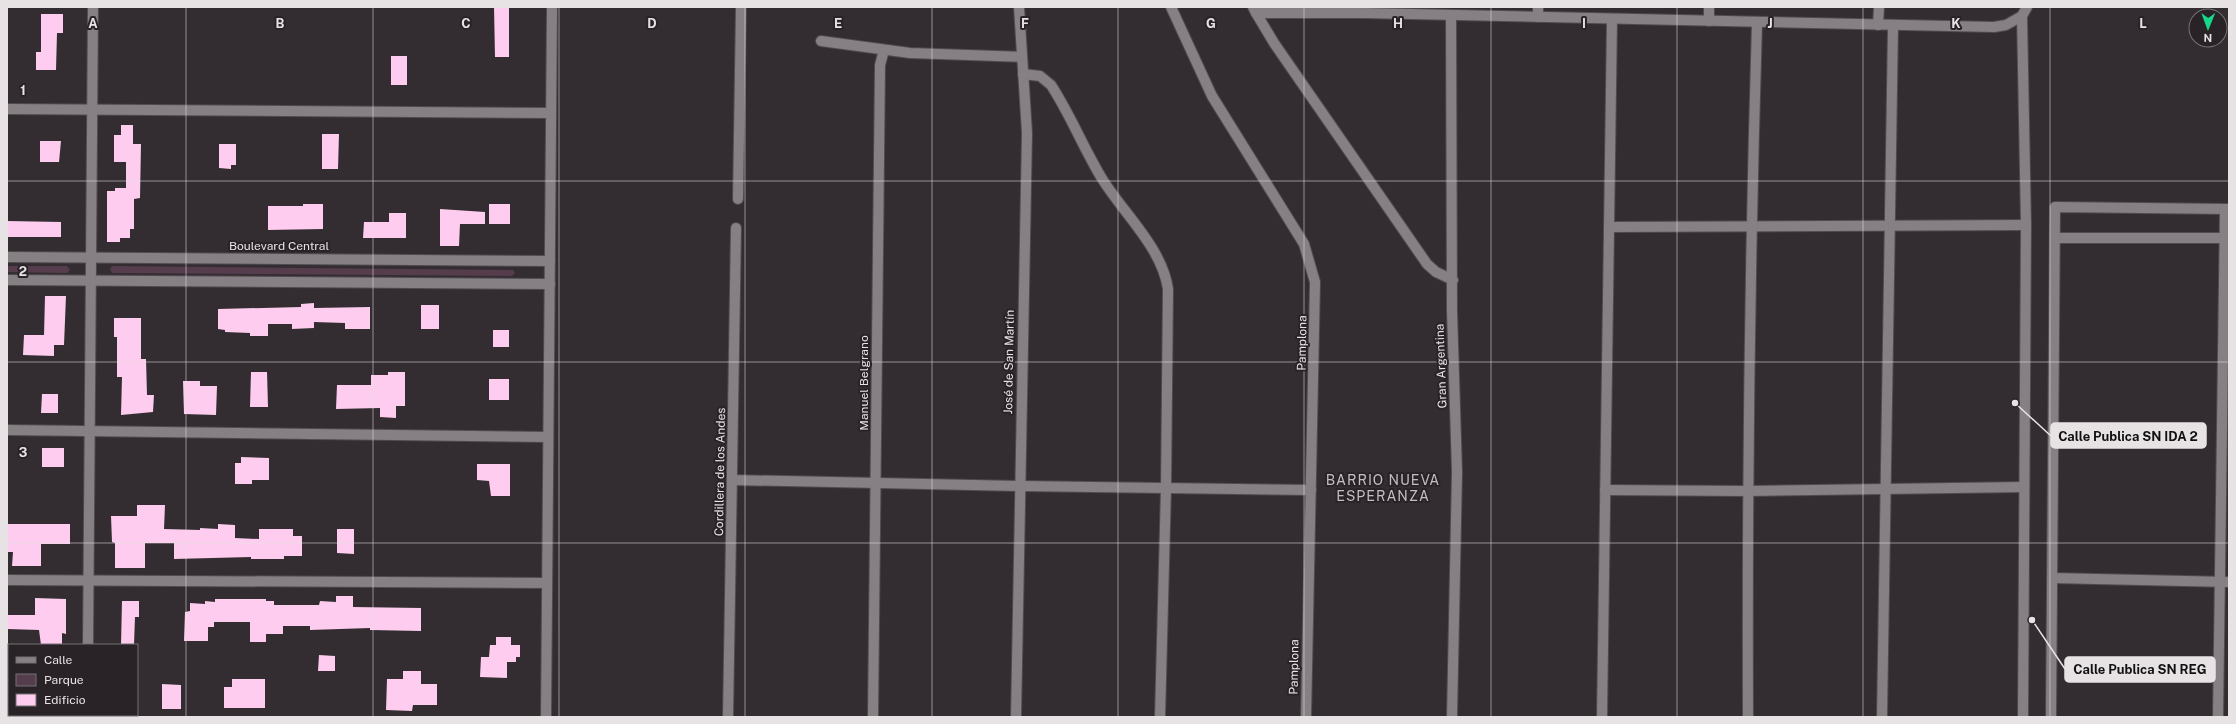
<svg xmlns="http://www.w3.org/2000/svg" width="2236" height="724" viewBox="0 0 2236 724" font-family="'Public Sans',sans-serif">
	<rect width="100%" height="100%" fill="#332d31"/>
	<g fill="#553d4e">
		<polygon points="7,266 67,266 70,270 67,273 7,272"/>
		<polygon points="112,266 513,270 515,273 512,276 112,273 110,269"/>
	</g>
	<g fill="#fdccee">
		<polygon points="494,7 509,7 509,57 495,57"/>
		<polygon points="41,14 63,14 63,33 57,33 56,70 36,70 36,52 41,52"/>
		<rect x="391" y="56" width="16" height="29"/>
		<polygon points="121,125 133,125 133,144 141,144 140,198 134,199 134,229 130,229 130,238 120,238 120,242 107,242 107,191 115,191 115,188 126,188 126,162 114,162 114,135 121,135"/>
		<polygon points="322,134 339,134 338,169 322,169"/>
		<polygon points="40,141 61,141 59,162 40,162"/>
		<polygon points="219,144 236,144 236,165 231,165 231,169 219,168"/>
		<polygon points="303,204 323,204 323,229 268,230 268,206 303,206"/>
		<rect x="489" y="204" width="21" height="20"/>
		<polygon points="440,209 485,212 485,224 460,224 459,246 440,246"/>
		<polygon points="389,213 406,213 406,238 363,238 364,222 389,222"/>
		<polygon points="7,221 61,222 61,237 7,237"/>
		<polygon points="45,296 66,296 64,345 54,345 54,356 23,355 24,335 44,335"/>
		<polygon points="314,303 314,308 370,307 370,329 345,329 345,323 314,322 314,328 292,329 292,324 268,324 268,336 250,336 250,333 225,332 225,330 218,329 218,309 301,307 301,304"/>
		<rect x="421" y="305" width="18" height="24"/>
		<polygon points="114,318 141,318 141,359 146,359 147,395 154,395 153,412 121,415 122,377 117,377 117,337 114,337"/>
		<rect x="493" y="330" width="16" height="17"/>
		<polygon points="251,372 267,372 268,407 250,407"/>
		<polygon points="388,372 405,372 405,406 396,406 396,418 380,417 380,408 336,409 337,385 371,385 371,375 388,375"/>
		<rect x="489" y="379" width="20" height="21"/>
		<polygon points="183,381 200,381 200,386 217,386 216,415 184,414"/>
		<polygon points="42,394 58,394 58,413 41,413"/>
		<rect x="42" y="448" width="22" height="19"/>
		<polygon points="241,457 269,458 269,480 252,480 252,484 235,484 235,463 241,463"/>
		<polygon points="477,464 510,464 510,496 491,496 489,481 477,480"/>
		<polygon points="137,505 165,505 164,529 200,530 200,528 218,529 218,524 235,525 235,538 259,539 259,529 293,529 293,536 302,536 302,556 284,556 284,559 251,559 251,557 174,559 174,543 145,543 145,568 115,568 115,543 112,542 111,516 137,516"/>
		<polygon points="7,524 70,524 70,544 41,544 41,566 12,566 13,552 7,552"/>
		<polygon points="337,529 354,529 354,554 337,553"/>
		<polygon points="336,596 353,596 353,607 421,608 421,631 370,630 370,628 310,630 310,626 283,626 283,634 266,634 266,642 250,642 250,622 214,622 214,627 208,627 208,641 184,641 185,612 190,611 190,603 205,604 205,601 215,602 215,599 266,599 266,601 274,601 274,605 319,605 320,601 336,602"/>
		<polygon points="35,598 66,599 66,634 62,633 62,645 41,645 39,630 7,629 7,615 35,615"/>
		<polygon points="122,601 139,601 139,617 135,617 134,645 121,645"/>
		<polygon points="496,637 511,637 511,645 520,645 520,657 516,657 516,662 507,662 507,678 480,677 481,657 489,657 490,645 496,645"/>
		<polygon points="319,655 335,656 335,671 318,671"/>
		<polygon points="403,671 421,671 421,684 437,684 437,705 413,705 412,711 386,710 387,679 403,679"/>
		<polygon points="232,679 265,679 265,708 224,708 224,687 232,687"/>
		<polygon points="162,684 181,685 181,709 162,709"/>
	</g>
	<g fill="none" stroke-linecap="round" stroke-linejoin="round">
		<g stroke="#4f4b4e" stroke-width="12">
			<g id="street">
				<polyline points="1171,7 1212,96 1304,244 1315,282 1306,717"/>
				<polyline points="1253,7 1256,13 1363,13 1994,27 2006,25 2022,16"/>
				<polyline points="1538,7 1538,17"/>
				<polyline points="1709,7 1709,21"/>
				<polyline points="1256,13 1274,43 1427,264 1436,272 1453,280"/>
				<polyline points="1451,15 1452,311 1457,472 1452,717"/>
				<polyline points="1878,25 1879,7"/>
				<polyline points="821,41 910,53 1022,57"/>
				<path d="M1023 74 1040 76 1051 85C1070 114 1083 147 1101 177 1122 212 1162 247 1168 289L1166 488 1160 717"/>
				<polyline points="7,109 551,113"/>
				<polyline points="738,199 741,7"/>
				<polyline points="1610,227 2026,225"/>
				<polyline points="2056,238 2229,238"/>
				<polyline points="7,257 550,261"/>
				<polyline points="7,280 550,284"/>
				<polyline points="7,430 548,437"/>
				<polyline points="733,480 1020,486 1311,490"/>
				<polyline points="1605,490 1747,491 2024,487"/>
				<polyline points="2052,578 2229,582"/>
				<polyline points="7,580 547,583"/>
				<polyline points="88,645 93,7"/>
				<polyline points="87,717 87,715"/>
				<polyline points="546,717 552,7"/>
				<polyline points="728,717 736,228"/>
				<polyline points="873,717 880,65 884,50"/>
				<polyline points="1016,717 1027,133 1019,7"/>
				<polyline points="1602,717 1612,19"/>
				<path d="M1748 717C1747 485 1750 254 1757 23"/>
				<polyline points="1882,717 1893,26"/>
				<polyline points="2023,717 2026,225 2022,16 2027,7"/>
				<polyline points="2051,717 2055,207 2229,209"/>
				<polyline points="2218,717 2225,209"/>
			</g>
		</g>
		<use href="#street" stroke="#867f83" stroke-width="10"/>
	</g>
	<path fill="none" stroke="#e7e3e5" stroke-width="1" stroke-opacity="0.55" d="M186 7V717M373 7V717M559 7V717M745 7V717M932 7V717M1118 7V717M1304 7V717M1491 7V717M1677 7V717M1863 7V717M2050 7V717M7 181H2229M7 362H2229M7 543H2229"/>
	<g text-anchor="middle" dominant-baseline="central" stroke-width="4" stroke-linejoin="round" paint-order="stroke">
		<g font-size="12" fill="#e7e3e5" stroke="#292327">
			<text x="279" y="246">Boulevard Central</text>
			<text transform="translate(1302 343) rotate(-89)">Pamplona</text>
			<text transform="translate(1009 362) rotate(-89)">José de San Martín</text>
			<text transform="translate(1441 366) rotate(-92)">Gran Argentina</text>
			<text transform="translate(864 383) rotate(-90)">Manuel Belgrano</text>
			<text transform="translate(720 472) rotate(-89)">Cordillera de los Andes</text>
			<text transform="translate(1294 667) rotate(-89)">Pamplona</text>
		</g>
		<g font-size="14" letter-spacing="1" fill="#c3bcc1" stroke="#292327">
			<text x="1383" y="480">BARRIO NUEVA<tspan x="1383" dy="16">ESPERANZA</tspan></text>
		</g>
	</g>
	<g font-size="13" text-anchor="middle" font-weight="bold" fill="#e7e3e5" stroke="#292327" stroke-width="4" stroke-linejoin="round" paint-order="stroke">
		<text x="93" y="28">A</text>
		<text x="280" y="28">B</text>
		<text x="466" y="28">C</text>
		<text x="652" y="28">D</text>
		<text x="838" y="28">E</text>
		<text x="1025" y="28">F</text>
		<text x="1211" y="28">G</text>
		<text x="1398" y="28">H</text>
		<text x="1584" y="28">I</text>
		<text x="1770" y="28">J</text>
		<text x="1956" y="28">K</text>
		<text x="2143" y="28">L</text>
		<text x="23" y="95">1</text>
		<text x="23" y="276">2</text>
		<text x="23" y="457">3</text>
	</g>
	<path fill="none" stroke="#e7e3e5" stroke-width="1.5" d="M2015 403L2051 436M2032 620L2065 669"/>
	<g fill="#e7e3e5" stroke="#292327" stroke-width="1.5">
		<circle cx="2015" cy="403" r="4"/>
		<circle cx="2032" cy="620" r="4"/>
	</g>
	<g fill="#e7e3e5" stroke="#e7e3e5" stroke-width="1.5">
		<rect x="2051" y="423" width="155" height="25" rx="4"/>
		<rect x="2065" y="657" width="150" height="25" rx="4"/>
	</g>
	<g font-size="13" text-anchor="middle" font-weight="bold" fill="#111">
		<text x="2128" y="441">Calle Publica SN IDA 2</text>
		<text x="2140" y="674">Calle Publica SN REG</text>
	</g>
	<rect width="2236" height="724" fill="none" stroke="#e7e3e5" stroke-width="16"/>
	<rect x="8" y="644" width="130" height="72" fill="#292327" stroke="#757073"/>
	<rect x="16" y="657" width="20" height="6" fill="#867f83" stroke="#757073"/>
	<text x="44" y="664" font-size="12" fill="#e7e3e5">Calle</text>
	<rect x="16" y="674" width="20" height="12" fill="#553d4e" stroke="#757073"/>
	<text x="44" y="684" font-size="12" fill="#e7e3e5">Parque</text>
	<rect x="16" y="694" width="20" height="12" fill="#fdccee" stroke="#757073"/>
	<text x="44" y="704" font-size="12" fill="#e7e3e5">Edificio</text>
	<g transform="translate(2208 28) rotate(181)"><circle r="19" fill="#292327" stroke="#757073"/>
	<path d="M0-3L7 15L0 10L-7 15Z" fill="#15d989"/>
	<text y="-6" font-size="11" font-weight="bold" text-anchor="middle" fill="#e7e3e5">N</text>
	</g>
</svg>
